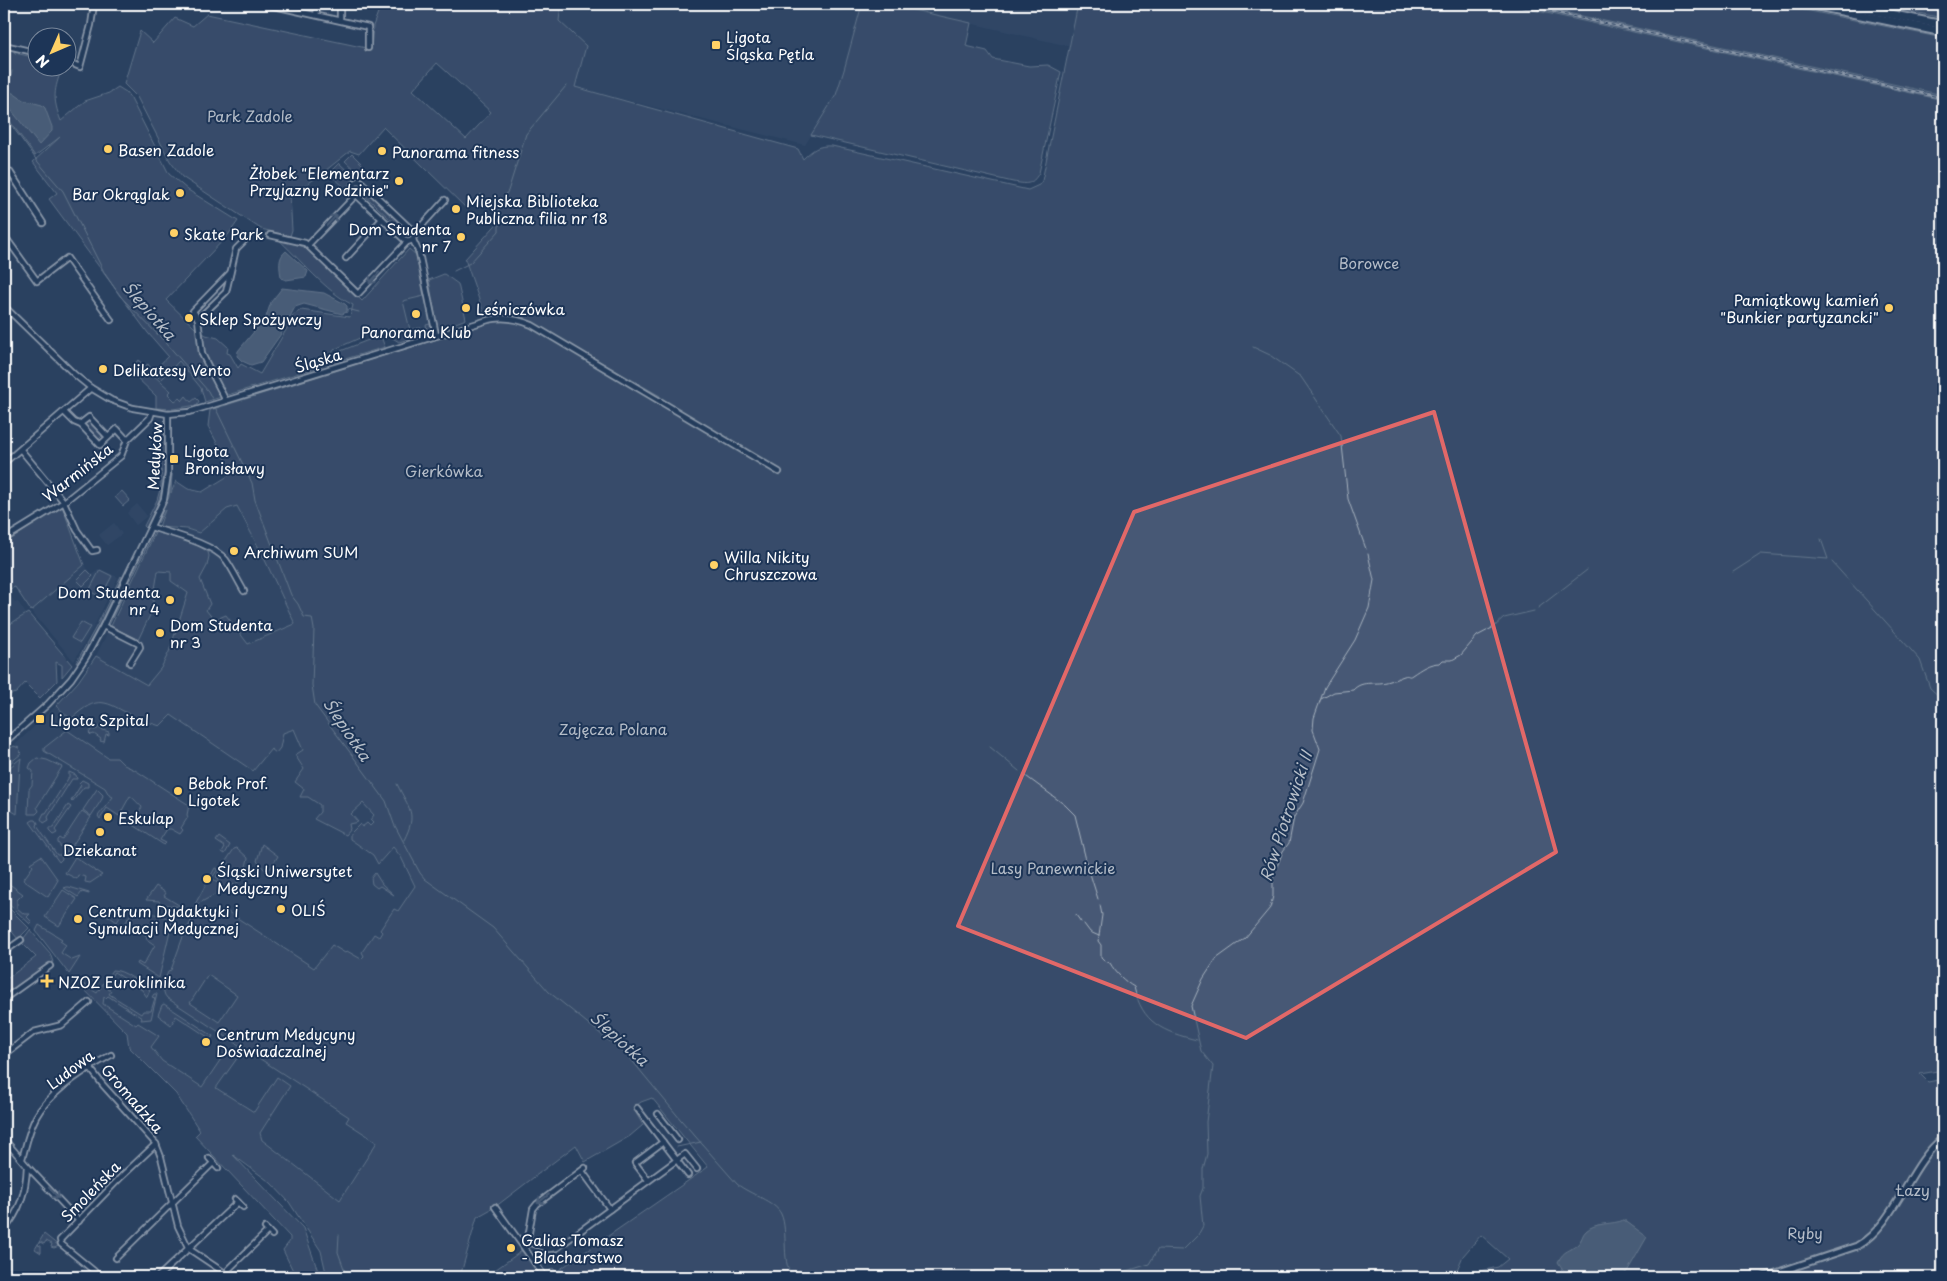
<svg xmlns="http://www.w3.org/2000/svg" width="1947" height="1281" viewBox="0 0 1947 1281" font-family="'Playpen Sans',sans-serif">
	<rect width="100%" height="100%" fill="#2a4161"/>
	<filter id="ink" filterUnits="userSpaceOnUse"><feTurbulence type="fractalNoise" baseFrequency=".02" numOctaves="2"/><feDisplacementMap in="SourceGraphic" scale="10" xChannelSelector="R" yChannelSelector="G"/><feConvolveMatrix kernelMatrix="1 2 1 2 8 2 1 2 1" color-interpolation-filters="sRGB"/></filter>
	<g filter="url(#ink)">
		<g fill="#394e6c">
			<polygon points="561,4 862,4 844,70 836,95 805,145 575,87 586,46 559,21"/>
			<polygon points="887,4 1078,4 1069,46"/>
			<polygon points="1505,4 1527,4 1943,95 1943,100"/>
			<polygon points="424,296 431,329 425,335 412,338 403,301"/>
			<polygon points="179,361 202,388 203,393 191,402 176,401 168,394 170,391 160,381"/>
			<polygon points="137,504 147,516 136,525 127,513"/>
			<polygon points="237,506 264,558 295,624 248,644 226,616 214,620 206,610 210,604 200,579 207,566 209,556 208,552 186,538 187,529 199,533 227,509"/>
			<polygon points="114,523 122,534 107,545 99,535"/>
			<polygon points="84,565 93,575 98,569 118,577 92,630 74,661 31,611"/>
			<polygon points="158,571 171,572 171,581 188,593 169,652 161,668 147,685 171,715 253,771 283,733 294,729 303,750 295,755 363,795 393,846 401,857 415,887 362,963 328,950 314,968 350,1117 347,1123 377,1142 340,1200 262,1140 260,1133 203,1087 162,1061 151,1047 158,1036 128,1033 69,974 36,931 4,900 4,752 14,746 56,706 78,682 96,656 111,626 138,640 151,613"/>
			<polygon points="4,585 15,603 18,602 26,614 10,624 4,614"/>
		</g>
		<g fill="#465975" stroke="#a2acba" fill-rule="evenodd">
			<path d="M378 4H561L559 21 586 46 575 87 798 149 803 159C812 150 818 145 832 146L1028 190 1039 185 1042 181 1078 4H1505L1943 100V1070L1920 1074 1928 1082 1943 1079V1277H1622L1628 1270 1637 1230 1624 1220 1615 1224 1598 1225 1586 1231 1578 1245 1571 1249 1561 1269 1568 1277H1474L1476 1272 1498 1267 1508 1259 1481 1235 1463 1256 1454 1277H547L546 1275 552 1272 550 1270 553 1268 556 1272 708 1167 652 1098 641 1102 633 1108 643 1125 630 1136 585 1162 576 1145 495 1207 477 1217 460 1277H327L321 1251 289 1202 271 1183 233 1155 303 1228 320 1277H296L283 1250 290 1241V1237L195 1136 200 1131 176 1094 129 1047 127 1033 72 977 97 993 112 970C125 970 139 983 150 990L147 997 142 990 114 972 104 986 111 991 109 994 141 1014 143 1011H151L155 998 152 997 154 994H157L151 1019 141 1020 142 1018 108 996 106 998 104 997 103 1004 136 1025 138 1023 159 1036 151 1047 162 1061 202 1087 227 1050 238 1057 216 1088 254 1112 277 1077 290 1086 260 1133 262 1140 340 1200 377 1142 346 1122 349 1117 167 998C160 991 166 979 168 971L171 970 184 934 193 918 210 916 225 910 314 968 332 945 345 953 347 951 361 959 364 956 362 952 374 934 379 937 382 932 380 930 394 909 398 911 415 886 401 857 393 847 378 864 373 855 350 839V834L360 824 362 827 367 823 370 826 373 823 370 820 374 815 363 803 351 814 358 822 349 824 350 829 345 835 314 819 320 812V805L308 797H300L304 789 295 782 304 769 295 755 303 750 294 729 283 733 280 748 276 753 271 749 253 771 171 715 160 726C152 723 142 721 134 717 105 701 98 694 71 719L56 706 78 682 96 656 147 685 161 668 169 652 188 593 171 581V572L158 571 151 613 138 640 111 626 156 531 186 538 208 552 209 556 207 566 200 579 210 604 206 610 214 620 226 615 248 644 295 624 264 558 237 506 227 509 199 533 187 529 159 527 165 510 158 523V521L169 497 172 474 171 493 176 481 188 489 202 492 233 473 208 426 210 410 496 321C510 320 523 323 535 330L657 402 660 396 521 316 484 314 465 259 503 217 481 194 467 209 383 127 359 154 350 151 320 175 290 196 292 230 290 236 261 229 182 177 170 161 137 97 124 84 140 31 153 43 175 18 193 26 207 14 371 49 373 26 380 7ZM437 63 491 112 466 139 413 90ZM208 975 237 995 219 1022 190 1003Z"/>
			<path d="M862 4H887L971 23 966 46 987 51 993 59 1029 66 1048 65 1061 72 1039 173C1031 186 1027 184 1013 182L811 135 836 95 844 70Z"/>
			<polygon points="1527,4 1775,4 1943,38 1943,95"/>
			<polygon points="1875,4 1943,4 1943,18"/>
			<path d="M5 47 13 49 15 53 37 58 38 68H62C54 90 52 98 61 121L85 101 109 93 118 87 126 92 131 99 169 174 188 190 238 221 228 235 166 300 195 328 206 335 218 338 228 347 227 353 230 354 238 368 241 364 260 374 289 325 293 315 301 310 350 317 353 305C326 292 299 258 277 238L305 244 362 301 409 249 416 255 424 296 403 301 412 338 399 342 383 332 371 333 335 349 322 366 205 402 201 388 179 361 161 380 153 372 168 356 148 333 49 199 57 193 33 162 60 137 35 156 4 113Z"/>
			<polygon points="352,154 364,166 358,173 345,161"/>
			<polygon points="339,163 355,178 346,189 329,173"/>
			<polygon points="358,186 362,187 410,231 411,236 406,238 405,233 361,192 358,194 355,190"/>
			<polygon points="444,274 458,284 466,319 438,330 429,280"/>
			<polygon points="430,324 431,329 425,335 415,337 412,329 421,328 422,330 427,329 426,325"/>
			<polygon points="376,337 381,337 385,347 335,362 334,357 338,352"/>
			<polygon points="138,360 145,366 148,364 150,367 151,373 171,391 168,394 175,401 179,398 182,401 186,396 191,402 196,398 199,401 197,405 173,409 156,408 156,396 135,376 142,369 140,367 138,369 134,365"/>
			<polygon points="89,419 103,435 98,440 83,424"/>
			<path d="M162 434H165C165 454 166 476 160 496 157 507 151 517 146 528L144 526 157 500 161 486Z"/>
			<polygon points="122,491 130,500 123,506 115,497"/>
			<polygon points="62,506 84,565 31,611 15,587 10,589 4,579 4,544"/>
			<polygon points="154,532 109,625 109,623"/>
			<polygon points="87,570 93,576 83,586 77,580"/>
			<polygon points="100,570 112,576 101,597 89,591"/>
			<polygon points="121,576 122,577 97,629 79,661 76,663 97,625"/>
			<polygon points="28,613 72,665 62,677 62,665 56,662 57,681 40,698 25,683 16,693 4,696 4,614 10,624"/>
			<polygon points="81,622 90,627 80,643 71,638"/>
			<polygon points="99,726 101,726 100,729 109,732 109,735 106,734 104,742 100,741 101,739 94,734 91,735 89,733 93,728 94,730 98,729"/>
			<path d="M67 730 108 758H117L124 765 135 770 189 805 187 815 188 817 181 828 183 830 180 834 171 829H167L160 840 166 843 164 845 132 824 142 807C137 803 136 800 130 796L119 816 107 808 100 819 98 816 113 797 109 795 105 788 44 751V748Z"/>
			<polygon points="14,746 19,748 21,754 4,768 4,752"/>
			<polygon points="21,758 20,764 17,814 4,806 4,772"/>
			<polygon points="37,758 47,760 62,767 37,807 39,811 36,814 28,814 29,789 32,785 33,771 29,768 31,763"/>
			<polygon points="69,772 76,775 77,779 72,779 48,817 49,820 44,823 41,819 44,813 46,813 69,777"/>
			<polygon points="82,780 88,783 88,787 84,787 72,802 71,801 81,785 79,783"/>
			<polygon points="97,789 103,795 102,799 91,816 83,810"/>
			<polygon points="68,805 71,807 55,830 57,833 53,835 49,831 49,828 53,828"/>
			<polygon points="82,811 91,817 68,852 65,852 58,843 58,840 60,838 63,840"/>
			<polygon points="33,820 36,820 38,823 37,826 57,855 61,855 62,859 59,862 30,822"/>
			<polygon points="219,837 230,845 225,854 222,852 225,847 216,841"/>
			<polygon points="262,844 278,856 270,869 265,870 257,861"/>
			<polygon points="237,848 248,858 244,876 240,881 194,906 215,868 218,869 212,878 217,882 219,879 216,877 221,868 224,870 229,863 226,861 234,849"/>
			<polygon points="41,856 58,880 48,897 23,880 33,866 30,863"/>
			<polygon points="75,857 94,870 95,872 96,871 102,875 90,883 85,882 86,877 78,875 77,879 65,873"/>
			<polygon points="375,873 382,884 394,895 380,886 377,888 372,884 371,878"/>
			<polygon points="4,880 23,894 17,900 17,908 24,914 30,914 27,917 32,922 30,924 4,900"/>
			<polygon points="156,886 166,893 164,896 182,907 160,904 159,901 146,900"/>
			<polygon points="67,887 69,887 89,893 89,894 82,892 78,897 64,888"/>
			<polygon points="63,890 77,899 59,926 45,917"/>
			<polygon points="4,903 29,928 18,939 4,922"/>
			<polygon points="104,908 121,912 122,914 117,922 101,911"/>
			<polygon points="135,908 168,918 172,922 159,978 137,964 138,962 143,965 155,945 146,939 147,936 126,923 128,918"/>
			<polygon points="39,925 62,939 60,941 66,945 61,953 72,960 80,957 69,974 36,931"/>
			<polygon points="30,930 50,953 53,962 4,996 4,981 36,957 21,942"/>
			<polygon points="164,1004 213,1036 211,1039 176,1016 171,1025 158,1015 162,1005"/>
			<polygon points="44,1234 59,1246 54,1248 51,1247 52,1244 46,1241 44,1244 40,1242 38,1245 41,1246 41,1253 35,1249"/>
			<polygon points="523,1250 541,1277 485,1277"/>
		</g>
		<g fill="#6d7d92" stroke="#a7b1be">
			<polygon points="8,92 13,93 23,100 42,105 45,108 52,127 52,131 39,145 4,101"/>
			<path d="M286 251 308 271 306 277 286 280 281 278C280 268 277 258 286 251Z"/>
			<polygon points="282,288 324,293 345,304 347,306 347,312 342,314 304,304 295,307 281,334 261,362 251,365 242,361 237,356 238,351 266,317 271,302"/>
			<path d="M1624 1220 1647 1237 1628 1270 1622 1277H1568L1558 1262C1564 1249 1570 1252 1578 1244 1582 1241 1582 1234 1586 1231 1595 1222 1612 1225 1624 1220Z"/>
		</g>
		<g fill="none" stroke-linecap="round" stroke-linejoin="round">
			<g stroke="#a7b1be" stroke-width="1">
				<polyline points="8,92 12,71"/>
				<polyline points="4,114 8,106"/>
				<polyline points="4,115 38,162 63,191 105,274 120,296 167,344 208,391 214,403"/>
				<polyline points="454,271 470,263 499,231 499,204 508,191 526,134 566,86"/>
				<polyline points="347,309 359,312"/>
				<polyline points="1253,347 1270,355"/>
				<polyline points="1271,356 1301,377 1341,436 1348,499 1366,549"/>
				<path d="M215 407 252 483 255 500 291 595 298 604 304 617 312 618 314 629 312 685 315 705 386 801 394 824 420 873 425 879 493 928 549 992 629 1057 681 1120 737 1184C749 1194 775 1201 781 1214 789 1231 780 1267 794 1277"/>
				<polyline points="1832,562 1920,660 1930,688 1943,700"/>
				<polyline points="1733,572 1761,554 1828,559 1821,539"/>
				<polyline points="1538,608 1587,570"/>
				<path d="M1321 699 1334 692 1353 690C1363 679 1376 686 1390 681 1396 680 1400 677 1404 676 1409 674 1408 678 1412 675 1421 669 1429 663 1440 663L1443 660H1452L1461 655 1477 636 1494 627 1504 618 1534 611"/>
				<polyline points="990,747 1019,771"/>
				<polyline points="1023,774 1065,805 1075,815 1087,864 1098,899"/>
				<path d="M397 784C409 809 418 813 404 840"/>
				<polyline points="1076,915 1081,922"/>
				<path d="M1084 924 1090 932 1099 936 1098 941 1101 945V957L1105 961 1110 963C1115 972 1125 982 1134 987 1142 1023 1163 1032 1197 1040"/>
				<polyline points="1099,936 1102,915 1100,905"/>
				<polyline points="677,1147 701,1142"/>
				<polyline points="339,1235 338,1252 347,1277"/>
				<polyline points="1119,1277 1124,1272 1149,1264 1158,1249 1183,1250 1198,1235 1203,1226 1200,1196 1203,1188 1203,1169 1207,1154 1206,1122 1213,1066 1201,1051 1191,1006 1203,979 1216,959 1245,938 1270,908 1273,896 1273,878 1276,869 1283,851 1289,843 1294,817 1303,803 1320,749 1313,730 1314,718 1325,687 1355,640 1369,608 1374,580 1368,554"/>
			</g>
			<g stroke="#fff" stroke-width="8">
				<g id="minor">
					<polyline points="265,4 368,27 368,48"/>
					<polyline points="340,4 340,20"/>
					<polyline points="316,15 318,4"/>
					<polyline points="4,45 38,53"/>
					<polyline points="68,62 80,67 91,25 94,4"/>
					<polyline points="4,166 10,172 43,223"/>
					<polyline points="4,235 37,281 67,258 111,320"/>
					<polyline points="270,235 305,243 358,294 407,242 413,240"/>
					<polyline points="407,242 350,189 359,180 415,233"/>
					<polyline points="308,245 356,195"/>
					<polyline points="346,258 382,219"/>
					<path d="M4 306 75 375 91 388 111 400 133 408 168 414 189 412 209 406 488 320C503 316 518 319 532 325L779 472"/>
					<polyline points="198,319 193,311 230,273"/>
					<polyline points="436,335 419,253 413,240 415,233 445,200"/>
					<polyline points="226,401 202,354 198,319 226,292 236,249 247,238"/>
					<polyline points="64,412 74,422 81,425 100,445 117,429 127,440"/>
					<polyline points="80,424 89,417 108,437"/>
					<polyline points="21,450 64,502 77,530 92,551 97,550"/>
					<polyline points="4,463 91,388"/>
					<path d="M151 527C172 534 212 543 226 560 233 570 238 581 244 591"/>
					<polyline points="4,539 64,502 121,456 127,440 150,418 152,412"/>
					<polyline points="103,626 139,644 140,647 130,663"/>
					<polyline points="4,743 48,704 71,679 86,657 103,626 164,499 168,474 168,414"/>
					<polyline points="4,952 21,940"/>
					<polyline points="4,999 50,966"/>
					<polyline points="4,1055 34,1032 62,1025 89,1002"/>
					<polyline points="90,1068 103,1085 156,1144 161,1157 178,1226 189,1249 231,1277"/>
					<polyline points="637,1108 688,1175"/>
					<polyline points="658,1114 678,1140"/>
					<polyline points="4,1139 27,1166 79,1221"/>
					<polyline points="209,1158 218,1168"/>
					<path d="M22 1159C26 1145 29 1130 36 1117 50 1091 86 1069 111 1055"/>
					<polyline points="582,1171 610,1209"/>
					<polyline points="648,1180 635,1163 663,1142"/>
					<polyline points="235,1199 243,1207"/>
					<polyline points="495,1207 545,1277"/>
					<polyline points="265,1228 272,1235"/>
					<path d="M4 1230C20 1211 26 1192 27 1166"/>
					<polyline points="528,1242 549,1249 557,1248 685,1154 697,1169"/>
					<polyline points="524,1247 527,1244 533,1209 537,1204 585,1168"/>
					<polyline points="116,1258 213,1163"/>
					<polyline points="98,1277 94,1271 61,1244 60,1240 121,1177 156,1144"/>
					<polyline points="158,1277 238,1202"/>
					<polyline points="224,1277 229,1269 268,1231"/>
				</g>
			</g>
			<g stroke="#fff" stroke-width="9">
				<g id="tertiary">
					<polyline points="4,40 4,4"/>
					<path d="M1764 1277 1857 1246C1896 1224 1909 1164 1943 1138"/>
				</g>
			</g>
			<g stroke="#fff" stroke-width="11">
				<g id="primary">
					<polyline points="1808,4 1943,32"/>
					<polyline points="1841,4 1943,25"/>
				</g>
			</g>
			<use href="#minor" stroke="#1d3557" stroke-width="4.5"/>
			<use href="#tertiary" stroke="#1d3557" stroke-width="5"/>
			<use href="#primary" stroke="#1d3557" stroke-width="7"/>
			<g stroke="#fff" stroke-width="3">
				<polyline id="rail" points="1517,4 1943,98"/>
			</g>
			<use href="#rail" stroke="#1d3557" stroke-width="1" stroke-dasharray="4" stroke-linecap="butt"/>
		</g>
		<defs><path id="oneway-shaft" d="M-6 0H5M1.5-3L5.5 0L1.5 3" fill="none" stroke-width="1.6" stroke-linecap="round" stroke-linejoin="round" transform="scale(1.25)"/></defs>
		<g stroke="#6c7c92">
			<use href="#oneway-shaft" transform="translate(332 220) rotate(-47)"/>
			<use href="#oneway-shaft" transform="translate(374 278) rotate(132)"/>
			<use href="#oneway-shaft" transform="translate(54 1193) rotate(47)"/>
			<use href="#oneway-shaft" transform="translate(543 1199) rotate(142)"/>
		</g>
	</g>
	<path d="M0 0H1947V1281H0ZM1434 412 1556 852 1246 1038 958 926 1134 512Z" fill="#2a4161" fill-opacity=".55" fill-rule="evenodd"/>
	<path fill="none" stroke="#e26868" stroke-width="4" stroke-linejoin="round" d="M1434 412 1556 852 1246 1038 958 926 1134 512Z"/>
	<g fill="#ffd166" stroke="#1d3557" stroke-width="2">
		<rect x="711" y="40" width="10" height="10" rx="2.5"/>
		<circle cx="108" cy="149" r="5"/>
		<circle cx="382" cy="151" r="5"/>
		<circle cx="399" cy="181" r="5"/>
		<circle cx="180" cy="193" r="5"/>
		<circle cx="456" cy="209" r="5"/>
		<circle cx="174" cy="233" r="5"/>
		<circle cx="461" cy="237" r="5"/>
		<circle cx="466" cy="308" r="5"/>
		<circle cx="1889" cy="308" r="5"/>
		<circle cx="416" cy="314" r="5"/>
		<circle cx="189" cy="318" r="5"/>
		<circle cx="103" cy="369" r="5"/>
		<rect x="169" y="454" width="10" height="10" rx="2.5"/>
		<circle cx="234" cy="551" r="5"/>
		<circle cx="714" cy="565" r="5"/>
		<circle cx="170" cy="600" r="5"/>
		<circle cx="160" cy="633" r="5"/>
		<rect x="35" y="714" width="10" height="10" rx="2.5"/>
		<circle cx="178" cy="791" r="5"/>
		<circle cx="108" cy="817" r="5"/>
		<circle cx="100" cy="832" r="5"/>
		<circle cx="207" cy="879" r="5"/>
		<circle cx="281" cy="909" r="5"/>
		<circle cx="78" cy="919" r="5"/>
		<path d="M44.5 973.5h5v5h5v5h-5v5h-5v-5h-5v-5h5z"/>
		<circle cx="206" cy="1042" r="5"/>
		<circle cx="511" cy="1248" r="5"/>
	</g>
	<g text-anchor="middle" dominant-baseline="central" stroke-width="4" stroke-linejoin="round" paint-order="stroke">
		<g font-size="15" fill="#fff" stroke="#1d3557" text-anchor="start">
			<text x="726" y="36">Ligota<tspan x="726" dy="17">Śląska Pętla</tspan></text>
			<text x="118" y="149">Basen Zadole</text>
			<text x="392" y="151">Panorama fitness</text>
			<text x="389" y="172" text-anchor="end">Żłobek "Elementarz<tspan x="389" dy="17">Przyjazny Rodzinie"</tspan></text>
			<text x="170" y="193" text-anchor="end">Bar Okrąglak</text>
			<text x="466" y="200">Miejska Biblioteka<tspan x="466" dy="17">Publiczna filia nr 18</tspan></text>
			<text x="451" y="228" text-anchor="end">Dom Studenta<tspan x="451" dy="17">nr 7</tspan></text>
			<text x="184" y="233">Skate Park</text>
			<text x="1879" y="299" text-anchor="end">Pamiątkowy kamień<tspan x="1879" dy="17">"Bunkier partyzancki"</tspan></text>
			<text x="476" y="308">Leśniczówka</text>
			<text x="199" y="318">Sklep Spożywczy</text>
			<text x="416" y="331" text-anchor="middle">Panorama Klub</text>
			<text x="113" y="369">Delikatesy Vento</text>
			<text x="184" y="450">Ligota<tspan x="184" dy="17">Bronisławy</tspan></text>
			<text x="244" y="551">Archiwum SUM</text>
			<text x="724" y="556">Willa Nikity<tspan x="724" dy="17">Chruszczowa</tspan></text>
			<text x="160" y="591" text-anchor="end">Dom Studenta<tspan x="160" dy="17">nr 4</tspan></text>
			<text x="170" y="624">Dom Studenta<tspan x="170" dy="17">nr 3</tspan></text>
			<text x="50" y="719">Ligota Szpital</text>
			<text x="188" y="782">Bebok Prof.<tspan x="188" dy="17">Ligotek</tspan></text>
			<text x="118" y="817">Eskulap</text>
			<text x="100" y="849" text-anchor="middle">Dziekanat</text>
			<text x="217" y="870">Śląski Uniwersytet<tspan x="217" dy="17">Medyczny</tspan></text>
			<text x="291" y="909">OLIŚ</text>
			<text x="88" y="910">Centrum Dydaktyki i<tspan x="88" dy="17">Symulacji Medycznej</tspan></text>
			<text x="58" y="981">NZOZ Euroklinika</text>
			<text x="216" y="1033">Centrum Medycyny<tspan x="216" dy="17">Doświadczalnej</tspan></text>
			<text x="521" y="1239">Galias Tomasz<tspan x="521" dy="17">- Blacharstwo</tspan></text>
		</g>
		<g font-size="15" fill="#b5bdc8" stroke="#1d3557">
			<text x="250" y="115">Park Zadole</text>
			<text x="1369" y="262">Borowce</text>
			<text x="444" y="470">Gierkówka</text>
			<text x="613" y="728">Zajęcza Polana</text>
			<text x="1053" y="867">Lasy Panewnickie</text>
			<text x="1913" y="1189">Łazy</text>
			<text x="1805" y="1232">Ryby</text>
		</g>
		<g font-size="15" fill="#fff" stroke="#1d3557">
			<text transform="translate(318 360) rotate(-17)">Śląska</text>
			<text transform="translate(154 456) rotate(-87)">Medyków</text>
			<text transform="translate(77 472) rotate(-38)">Warmińska</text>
			<text transform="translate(70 1069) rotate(-37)">Ludowa</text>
			<text transform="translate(133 1098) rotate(49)">Gromadzka</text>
			<text transform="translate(90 1191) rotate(-46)">Smoleńska</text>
		</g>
		<g font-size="16" font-style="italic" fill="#b6bec8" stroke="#1d3557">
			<text transform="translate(150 310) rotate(49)">Ślepiotka</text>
			<text transform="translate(348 729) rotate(56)">Ślepiotka</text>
			<text transform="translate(1285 816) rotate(-72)">Rów Piotrowicki II</text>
			<text transform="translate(620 1038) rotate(42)">Ślepiotka</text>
		</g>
	</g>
	<rect width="1947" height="1281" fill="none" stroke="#1d3557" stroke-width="20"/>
	<rect x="10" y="10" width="1927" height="1261" fill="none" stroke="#fff" stroke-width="2" filter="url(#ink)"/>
	<g transform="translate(52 52) rotate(225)"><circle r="24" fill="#1d3557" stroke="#77869a"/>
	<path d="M0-4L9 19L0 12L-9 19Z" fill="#ffd166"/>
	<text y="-8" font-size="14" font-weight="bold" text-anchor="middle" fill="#ffffff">N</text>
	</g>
</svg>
